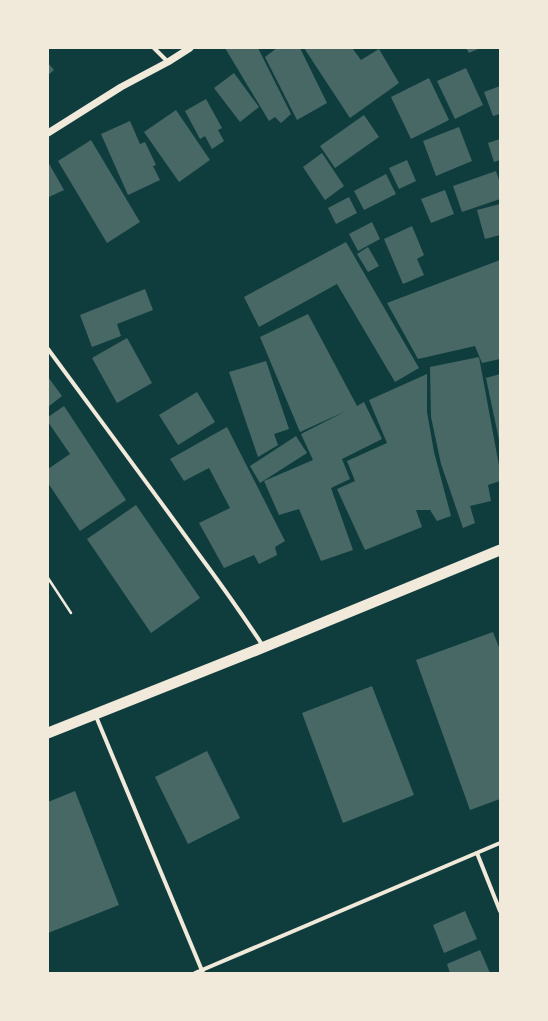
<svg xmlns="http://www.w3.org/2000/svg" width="548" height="1021" viewBox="0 0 548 1021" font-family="Ubuntu,sans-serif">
	<rect width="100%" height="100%" fill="#0f3d3e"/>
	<g fill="#486865">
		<polygon points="225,48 258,48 291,114 281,123 275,117 269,121"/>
		<polygon points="277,48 300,48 327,103 297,120 265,57"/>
		<polygon points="304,48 352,48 361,60 379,49 399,83 350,118"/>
		<polygon points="466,48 480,48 469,53"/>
		<polygon points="48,63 54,70 48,75"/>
		<polygon points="466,68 483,105 455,119 437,81"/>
		<polygon points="234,73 259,107 240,122 214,88"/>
		<polygon points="429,78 449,120 411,139 391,97"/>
		<polygon points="500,86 500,114 493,116 484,92"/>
		<polygon points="206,99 222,128 218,130 224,141 212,149 205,136 200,139 185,111"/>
		<polygon points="176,110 210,160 179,182 144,132"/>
		<polygon points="364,115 379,137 335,168 320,146"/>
		<polygon points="130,121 140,144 145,142 156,165 153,166 160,180 128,195 101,134"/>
		<polygon points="459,127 472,161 436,176 423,141"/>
		<polygon points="500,139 500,160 494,162 488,143"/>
		<polygon points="91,140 140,222 107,243 58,161"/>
		<polygon points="322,153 344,186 325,200 303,167"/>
		<polygon points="407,160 416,181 399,189 389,168"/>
		<polygon points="48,162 64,190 49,197 48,195"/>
		<polygon points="496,171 500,183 500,199 462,212 453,186"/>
		<polygon points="386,174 396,194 364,210 354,191"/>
		<polygon points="445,190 454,214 431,223 421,199"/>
		<polygon points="349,197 357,213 336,224 328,208"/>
		<polygon points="500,204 500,235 485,239 477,210"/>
		<polygon points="372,222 380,239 358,251 349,234"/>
		<polygon points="412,226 424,255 417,259 424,275 403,284 384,239"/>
		<polygon points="346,242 419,368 395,382 337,284 259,327 244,297"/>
		<polygon points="368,247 379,266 368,272 357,254"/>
		<polygon points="500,260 500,359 482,363 475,346 418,359 387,303"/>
		<polygon points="145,289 153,310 117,324 121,336 92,347 80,315"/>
		<polygon points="308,314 357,406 364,402 382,439 342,459 350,479 331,488 353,550 321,561 299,509 279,515 264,481 313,460 301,434 346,411 300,432 260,337"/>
		<polygon points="127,338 152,383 117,403 92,358"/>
		<polygon points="479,357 500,471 500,481 488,485 491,501 470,506 475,523 463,528 441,464 431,417 430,367"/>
		<polygon points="266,361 289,429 274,434 278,445 258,457 229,372"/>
		<polygon points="427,374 427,412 434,452 451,516 437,521 430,510 416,510 422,527 365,550 337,489 355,481 347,461 387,443 369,400"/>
		<polygon points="500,374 500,440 499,440 486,378"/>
		<polygon points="48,377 62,396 48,407"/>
		<polygon points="197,392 215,422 178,445 159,415"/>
		<polygon points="64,406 126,500 80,531 48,483 48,469 70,454 48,422 48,417"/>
		<polygon points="227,427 285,541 275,547 277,555 259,564 254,555 224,568 199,523 230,508 209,468 184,481 170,459"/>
		<polygon points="296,436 307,453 260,483 250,466"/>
		<polygon points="136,505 200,598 151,633 87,539"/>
		<polygon points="493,632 500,650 500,799 470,810 416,660"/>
		<polygon points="372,686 414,795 343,823 302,713"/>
		<polygon points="207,751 240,818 188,844 155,777"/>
		<polygon points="75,791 119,905 48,933 48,802"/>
		<polygon points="465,911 477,939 444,953 433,925"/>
		<polygon points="480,950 490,973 450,973 447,964"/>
	</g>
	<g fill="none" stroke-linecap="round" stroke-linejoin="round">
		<polyline stroke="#f1e9da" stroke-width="2.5" points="48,578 71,613"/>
		<g stroke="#f1e9da" stroke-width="4">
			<polyline points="154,48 168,62"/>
			<path d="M48 349C98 417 148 484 197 552 220 583 242 614 263 646"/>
			<polyline points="95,714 203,973"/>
			<polyline points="477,853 500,911"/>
			<polyline points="195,973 500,843"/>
		</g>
		<polyline stroke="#f1e9da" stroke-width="7" points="48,133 121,87 168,62 190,48"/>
		<polyline stroke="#f1e9da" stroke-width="11" points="48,733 264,647 500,550"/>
	</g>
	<rect width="548" height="1021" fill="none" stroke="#f1e9da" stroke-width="98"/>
</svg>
